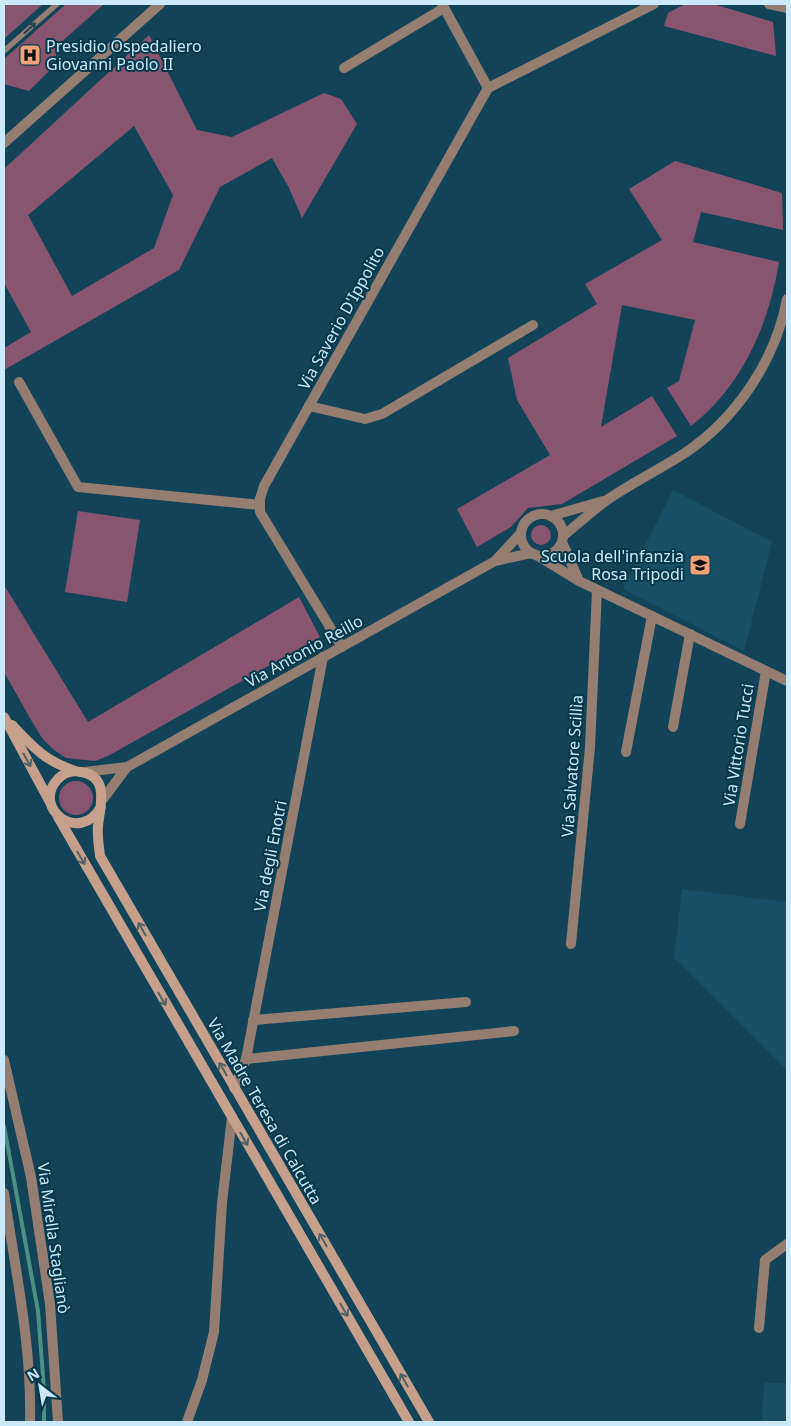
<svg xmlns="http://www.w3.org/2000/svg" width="791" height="1426" viewBox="0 0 791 1426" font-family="'Noto Sans',sans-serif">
	<rect width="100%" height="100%" fill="#134356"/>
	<g fill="#175066">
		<polygon points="673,490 772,542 744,651 623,589"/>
		<polygon points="682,889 787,902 787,1070 674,957"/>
		<polygon points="764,1383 787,1383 787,1422 762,1422"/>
	</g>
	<g fill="#88556f" fill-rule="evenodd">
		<polygon points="4,4 43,4 4,39"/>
		<polygon points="66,4 104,4 58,45 54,66 29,91 4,84 4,59"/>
		<polygon points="685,4 713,4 773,22 776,56 664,26 668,13"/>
		<path d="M149 35 197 130 232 137 324 93 341 99 357 124 302 218 289 188 272 158 220 187 179 270 4 370V348L31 332 4 283V169ZM134 126 173 195 154 248 72 296 28 215Z"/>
		<path d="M675 161 782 193 783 230 701 212 693 242 779 262C769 324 742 387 691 426L667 388 679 381 695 320 622 305 601 427 652 396 677 436 562 504 528 508 511 527 477 547 457 509 550 455 517 400 508 358 597 304 585 284 662 240 629 189Z"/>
		<polygon points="78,511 140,520 127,602 65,592"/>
		<circle cx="541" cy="535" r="10"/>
		<polygon points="4,585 88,722 299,597 320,637 108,756 95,761 66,758 54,750 42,738 31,720 4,672"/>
		<circle cx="76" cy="798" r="17"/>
	</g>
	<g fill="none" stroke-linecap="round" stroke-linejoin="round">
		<polyline stroke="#4a9284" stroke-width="4" points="4,1126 38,1311 44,1389 44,1422"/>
		<polyline stroke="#947d71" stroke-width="5.5" points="4,51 57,4"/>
		<g stroke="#947d71" stroke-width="10">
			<polyline points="769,4 787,8"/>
			<polyline points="344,68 444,8"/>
			<polyline points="488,88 654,4"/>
			<polyline points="4,143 160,4"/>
			<polyline points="19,382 78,487 260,505"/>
			<polyline points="309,406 365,419 382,414 533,325"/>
			<circle cx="542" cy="535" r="21"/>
			<polyline points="551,516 603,501"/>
			<path d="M563 536C578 524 592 511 607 500 632 483 660 469 685 453 737 418 776 359 787 299"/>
			<polyline points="562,542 579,581"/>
			<polyline points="538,556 579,581 787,681"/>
			<polyline points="495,561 531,553"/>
			<polyline points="342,647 260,512 260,499 264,486 488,88 442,4"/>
			<polyline points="673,727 690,634"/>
			<polyline points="626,752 652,616"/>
			<polyline points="84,772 127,767 495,561 521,533"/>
			<polyline points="103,799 127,767"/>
			<polyline points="740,824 766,671"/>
			<polyline points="571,944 590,747 597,590"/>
			<polyline points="253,1020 466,1002"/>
			<polyline points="246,1059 514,1031"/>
			<polyline points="4,1060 31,1177 50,1304 58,1422"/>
			<polyline points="234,1088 246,1059 323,657"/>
			<path d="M4 1193C15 1269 32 1345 30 1422"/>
			<polyline points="759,1328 765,1260 787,1244"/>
			<polyline points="187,1422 202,1380 214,1332 222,1203 232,1117"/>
		</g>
		<g stroke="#c4a08d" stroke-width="10">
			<polyline points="4,717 50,802"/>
			<path d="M12 725C34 748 44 760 75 771"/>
			<path d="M101 807C79 845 32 808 57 780 63 773 72 770 81 772 110 776 100 806 98 826 97 836 99 846 100 856L429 1422"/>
			<polyline points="58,817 409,1422"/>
		</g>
	</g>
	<defs><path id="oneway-shaft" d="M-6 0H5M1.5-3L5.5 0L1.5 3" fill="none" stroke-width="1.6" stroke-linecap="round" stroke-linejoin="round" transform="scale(1.25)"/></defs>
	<use stroke="#224653" href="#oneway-shaft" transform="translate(30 28) rotate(-42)"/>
	<g stroke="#516265">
		<use href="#oneway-shaft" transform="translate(27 760) rotate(61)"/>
		<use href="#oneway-shaft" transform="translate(81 858) rotate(60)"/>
		<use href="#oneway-shaft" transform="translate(142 929) rotate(-120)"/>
		<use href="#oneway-shaft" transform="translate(162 999) rotate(60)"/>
		<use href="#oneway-shaft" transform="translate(223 1069) rotate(-120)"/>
		<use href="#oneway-shaft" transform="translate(244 1139) rotate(60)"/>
		<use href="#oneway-shaft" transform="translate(323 1240) rotate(-120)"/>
		<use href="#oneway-shaft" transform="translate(344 1310) rotate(60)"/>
		<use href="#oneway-shaft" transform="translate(404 1380) rotate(-120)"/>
	</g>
	<defs>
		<g id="hospital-square" transform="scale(1.125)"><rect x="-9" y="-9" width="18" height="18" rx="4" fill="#f0a279" stroke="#05384b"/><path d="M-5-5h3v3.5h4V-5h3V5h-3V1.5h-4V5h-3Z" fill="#111"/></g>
		<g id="school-square" transform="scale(1.125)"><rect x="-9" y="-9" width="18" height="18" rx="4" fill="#f0a279" stroke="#05384b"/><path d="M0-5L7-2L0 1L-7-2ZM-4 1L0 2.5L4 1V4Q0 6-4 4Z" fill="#111"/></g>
	</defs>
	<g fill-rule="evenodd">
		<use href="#hospital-square" x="30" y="55"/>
		<use href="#school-square" x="700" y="565"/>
	</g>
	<g text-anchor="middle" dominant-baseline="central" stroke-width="4" stroke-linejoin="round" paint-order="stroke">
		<g font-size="16" fill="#cbe9f8" stroke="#05384b" text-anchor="start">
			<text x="46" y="46">Presidio Ospedaliero<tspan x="46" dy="18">Giovanni Paolo II</tspan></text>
			<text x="684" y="556" text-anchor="end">Scuola dell'infanzia<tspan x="684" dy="18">Rosa Tripodi</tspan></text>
		</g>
		<g font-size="16" fill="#cbe9f8" stroke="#05384b">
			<text transform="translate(341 318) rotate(-61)">Via Saverio D'Ippolito</text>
			<text transform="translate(304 651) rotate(-29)">Via Antonio Reillo</text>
			<text transform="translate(738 745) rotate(-81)">Via Vittorio Tucci</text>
			<text transform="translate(572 766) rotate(-86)">Via Salvatore Scillìa</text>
			<text transform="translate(270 856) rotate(-79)">Via degli Enotri</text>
			<text transform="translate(265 1111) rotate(60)">Via Madre Teresa di Calcutta</text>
			<text transform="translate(54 1238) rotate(82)">Via Mirella Staglianò</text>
		</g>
	</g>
	<rect width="791" height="1426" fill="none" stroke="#cbe9f8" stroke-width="10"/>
	<g transform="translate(40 1386) rotate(329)" stroke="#05384b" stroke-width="4" paint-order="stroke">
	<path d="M0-4L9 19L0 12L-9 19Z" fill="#cbe9f8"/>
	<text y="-8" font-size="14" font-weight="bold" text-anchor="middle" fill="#cbe9f8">N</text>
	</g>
</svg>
